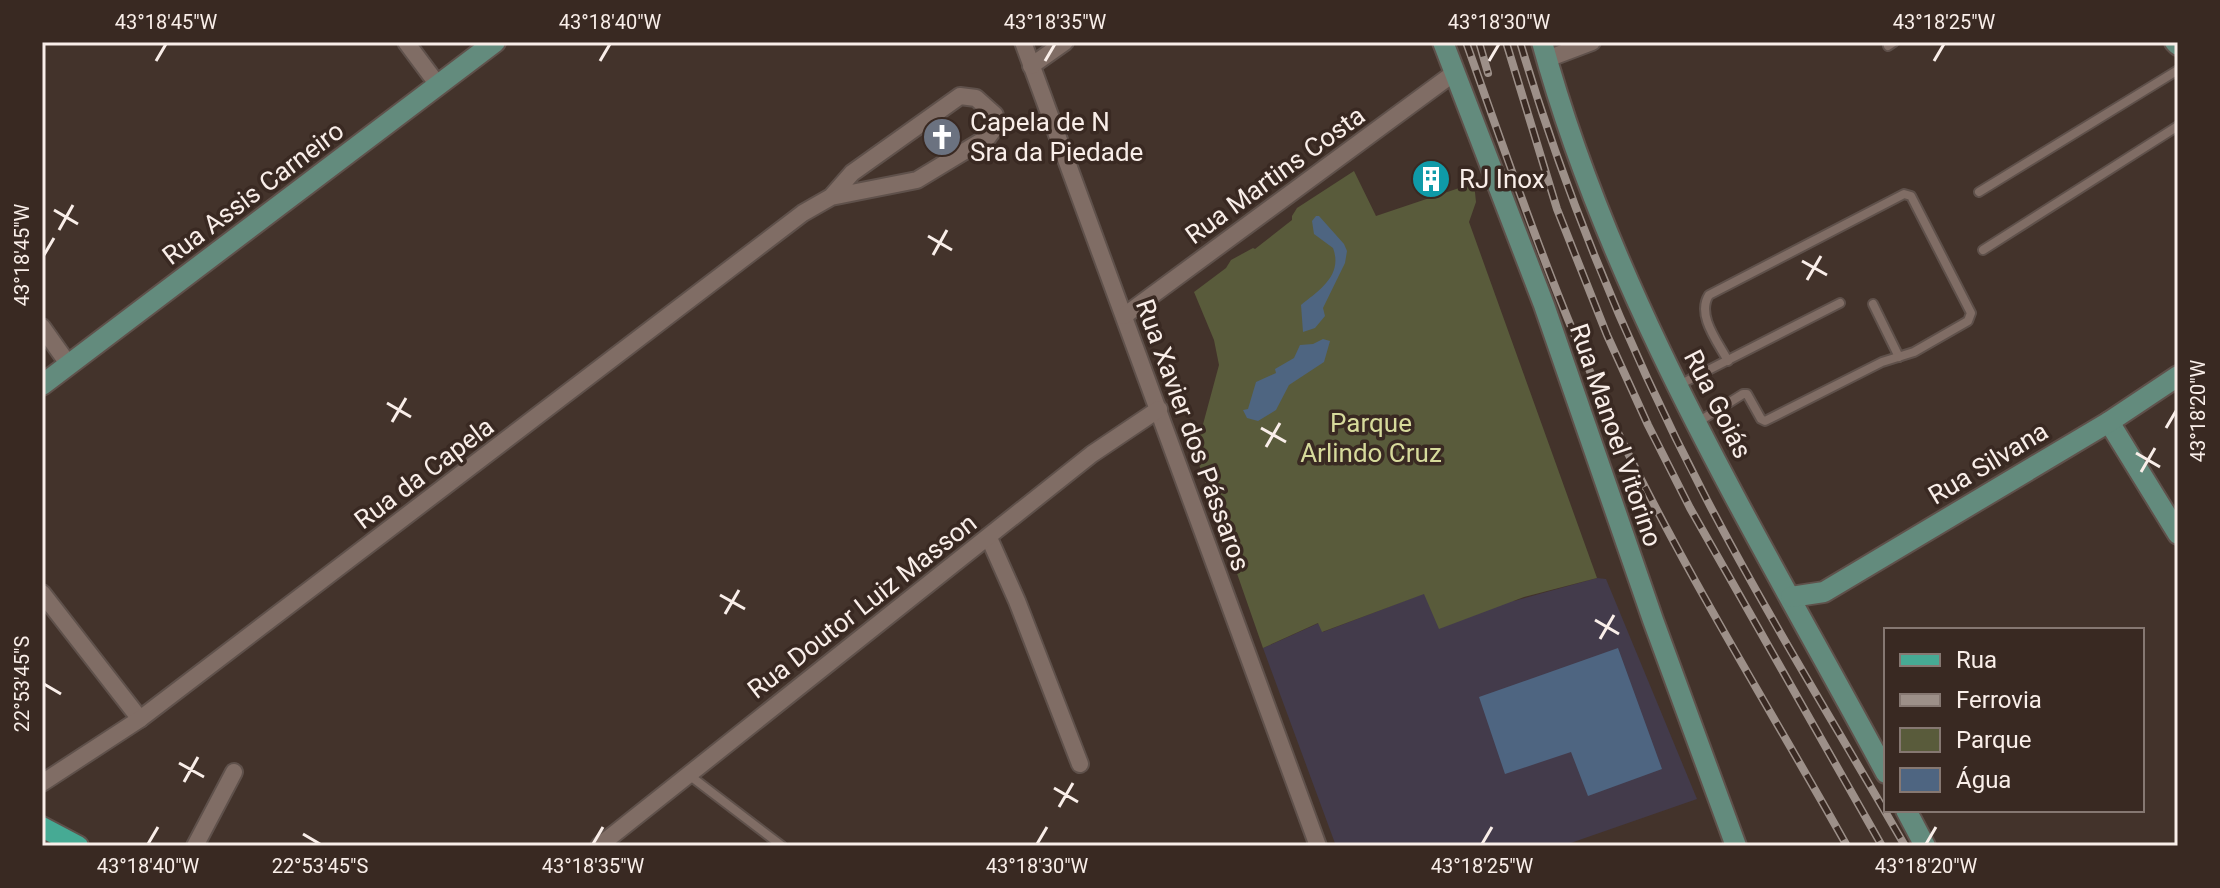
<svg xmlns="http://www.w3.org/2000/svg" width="2220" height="888" viewBox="0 0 2220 888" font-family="Roboto,sans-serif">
	<rect width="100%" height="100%" fill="#43332b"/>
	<polygon fill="#433b4b" points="1597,578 1606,579 1697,799 1562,846 1336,846 1263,648 1319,623 1323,632 1425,593 1514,601"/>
	<polygon fill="#595b3b" points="1354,171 1376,216 1474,183 1476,202 1469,222 1597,578 1524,597 1439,629 1424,594 1322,632 1318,623 1263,648 1188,433 1202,428 1219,365 1214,340 1194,292 1226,268 1231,260 1253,248 1255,249 1292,220 1292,216 1297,208"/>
	<g fill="#4e6581">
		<path d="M1316 216H1319L1344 244 1347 251 1345 263 1323 308 1325 316 1315 328 1303 332 1301 305C1320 290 1343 275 1333 248L1314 234 1312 221Z"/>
		<polygon points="1323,339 1330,341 1324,362 1289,385 1276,410 1258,421 1247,418 1243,410 1248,409 1256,382 1276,373 1275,369 1294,358 1300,345 1313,344"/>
		<polygon points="1618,648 1662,769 1588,796 1571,752 1505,774 1479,697"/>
	</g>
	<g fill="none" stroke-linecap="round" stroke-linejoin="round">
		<g stroke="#5f514b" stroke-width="12">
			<g id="lane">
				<polyline points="1888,46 1894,42"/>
				<polyline points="1979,192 2178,70"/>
				<polyline points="1983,250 2178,126"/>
				<polyline points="1873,304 1899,357"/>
				<polyline points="1679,385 1840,303"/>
				<path d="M1698 422 1743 394H1747L1761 419 1765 421 1882 362 1914 352 1968 321 1971 313 1911 196 1904 194 1709 295C1696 315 1718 342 1728 361"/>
				<polyline points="689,775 782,846"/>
			</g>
		</g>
		<g stroke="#5f514b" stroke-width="20">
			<g id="street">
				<polyline points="406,42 438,85"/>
				<polyline points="1023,42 1318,846"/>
				<polyline points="1547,59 1592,42"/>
				<polyline points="1031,66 1065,42"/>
				<polyline points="1124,316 1454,73"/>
				<polyline points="42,327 69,365"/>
				<polyline points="989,538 1017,601 1080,764"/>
				<polyline points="42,593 140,719"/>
				<polyline points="42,783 140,719 803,213 831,197 917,180 988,137 996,126 995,115 976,98 960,96 852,173 831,197"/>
				<polyline points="195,846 234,772"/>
				<polyline points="599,846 1092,454 1159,409"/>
			</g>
		</g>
		<g stroke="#5f514b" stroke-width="24">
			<g id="secondary">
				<polyline points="1443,42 1544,305 1653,620 1736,846"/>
				<path d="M1542 42C1613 303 1759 537 1886 773"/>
				<polyline points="2175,42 2178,45"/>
				<polyline points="42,385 495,42"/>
				<polyline points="2109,422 2178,534"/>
				<polyline points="1791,597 1824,592 2109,422 2178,376"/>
				<polyline points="1906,810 1925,846"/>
			</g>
		</g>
		<g stroke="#5f514b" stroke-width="24">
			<polyline id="primary" points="42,827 78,846"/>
		</g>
		<use href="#lane" stroke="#806d65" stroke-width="8"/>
		<use href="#street" stroke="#806d65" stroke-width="16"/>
		<use href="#secondary" stroke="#638b7d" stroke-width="20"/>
		<use href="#primary" stroke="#46aa94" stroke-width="20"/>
		<g stroke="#9d9089" stroke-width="8">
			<g id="rail">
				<path d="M1466 42C1514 177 1560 314 1623 443 1690 581 1772 712 1847 846"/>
				<polyline points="1479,42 1488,73"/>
				<polyline points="1506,42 1557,209 1607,335 1648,425 1690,508 1882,846"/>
				<path d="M1520 42C1567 200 1631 354 1707 500 1768 617 1839 731 1905 846"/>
			</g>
		</g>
		<use href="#rail" stroke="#392922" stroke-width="5" stroke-dasharray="15" stroke-linecap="butt"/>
	</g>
	<path fill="none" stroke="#f9eee9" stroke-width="3" d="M156 61 166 44M600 61 610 44M1045 61 1055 44M1489 61 1499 44M1934 61 1944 44M54 210 78 224M59 230 73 205M928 236 952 250M44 255 54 238M933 255 947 230M1802 261 1827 275M1807 280 1821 256M387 403 411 417M392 422 406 398M1261 428 1286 442M2166 428 2176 411M1266 447 1280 423M2136 453 2160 467M2141 472 2155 448M720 595 745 609M725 614 739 590M1595 620 1619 634M1600 639 1614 615M44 684 61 694M179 763 204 777M184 782 198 757M1054 788 1078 802M1059 807 1073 783M303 834 320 844M148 844 158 827M593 844 603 827M1037 844 1047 827M1482 844 1492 827M1926 844 1936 827"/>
	<defs>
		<g id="church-disc" transform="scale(2)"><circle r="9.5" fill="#6b7280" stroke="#392922"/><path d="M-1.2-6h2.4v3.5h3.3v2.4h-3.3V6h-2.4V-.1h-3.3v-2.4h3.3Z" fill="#fff"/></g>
		<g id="building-disc" transform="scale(2)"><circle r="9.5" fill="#0f9aa8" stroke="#392922"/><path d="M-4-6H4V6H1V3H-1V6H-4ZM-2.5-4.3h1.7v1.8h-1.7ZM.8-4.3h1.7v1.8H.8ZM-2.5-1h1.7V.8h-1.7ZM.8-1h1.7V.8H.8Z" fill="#fff"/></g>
	</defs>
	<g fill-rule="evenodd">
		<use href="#church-disc" x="942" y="137"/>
		<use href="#building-disc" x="1431" y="179"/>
	</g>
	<g text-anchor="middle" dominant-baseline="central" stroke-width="7" stroke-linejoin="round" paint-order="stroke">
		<g font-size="26" fill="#f9eee9" stroke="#392922" text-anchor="start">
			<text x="970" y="122">Capela de N<tspan x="970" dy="30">Sra da Piedade</tspan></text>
			<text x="1459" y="179">RJ Inox</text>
		</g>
		<g font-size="26" fill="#f9eee9" stroke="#392922">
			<text transform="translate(1275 175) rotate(-36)">Rua Martins Costa</text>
			<text transform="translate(253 193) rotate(-37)">Rua Assis Carneiro</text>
			<text transform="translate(1718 404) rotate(63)">Rua Goiás</text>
			<text transform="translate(1193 435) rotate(70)">Rua Xavier dos Pássaros</text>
			<text transform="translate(1616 435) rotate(71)">Rua Manoel Vitorino</text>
			<text transform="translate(1988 463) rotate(-31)">Rua Silvana</text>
			<text transform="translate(424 473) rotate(-37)">Rua da Capela</text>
			<text transform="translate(862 606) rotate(-38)">Rua Doutor Luiz Masson</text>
		</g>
		<g font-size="26" fill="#d6da9b" stroke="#392922">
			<text x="1371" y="423">Parque<tspan x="1371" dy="30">Arlindo Cruz</tspan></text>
		</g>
	</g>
	<rect width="2220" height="888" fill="none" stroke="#392922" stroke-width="88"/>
	<rect x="1884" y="628" width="260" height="184" fill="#392922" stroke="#867872" stroke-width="2"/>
	<rect x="1900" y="654" width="40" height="12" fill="#46aa94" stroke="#867872" stroke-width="2"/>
	<text x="1956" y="668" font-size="24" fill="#f9eee9">Rua</text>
	<rect x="1900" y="694" width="40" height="12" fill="#9d9089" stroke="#867872" stroke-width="2"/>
	<text x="1956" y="708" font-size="24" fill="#f9eee9">Ferrovia</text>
	<rect x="1900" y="728" width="40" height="24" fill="#595b3b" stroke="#867872" stroke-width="2"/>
	<text x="1956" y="748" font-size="24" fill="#f9eee9">Parque</text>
	<rect x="1900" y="768" width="40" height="24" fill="#4e6581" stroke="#867872" stroke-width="2"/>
	<text x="1956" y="788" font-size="24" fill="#f9eee9">Água</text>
	<rect x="44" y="44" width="2132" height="800" fill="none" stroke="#f9eee9" stroke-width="3"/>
	<g font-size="20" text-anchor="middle" fill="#f9eee9">
		<text x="166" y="29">43°18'45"W</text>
		<text x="610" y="29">43°18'40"W</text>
		<text x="1055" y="29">43°18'35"W</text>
		<text x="1499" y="29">43°18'30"W</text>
		<text x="1944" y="29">43°18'25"W</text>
		<text transform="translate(22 255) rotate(-90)" y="7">43°18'45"W</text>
		<text transform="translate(2198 411) rotate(-90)" y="7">43°18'20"W</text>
		<text transform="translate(22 684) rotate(-90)" y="7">22°53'45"S</text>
		<text x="148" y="873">43°18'40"W</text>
		<text x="320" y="873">22°53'45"S</text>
		<text x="593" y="873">43°18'35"W</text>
		<text x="1037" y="873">43°18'30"W</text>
		<text x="1482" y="873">43°18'25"W</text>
		<text x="1926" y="873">43°18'20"W</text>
	</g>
</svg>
